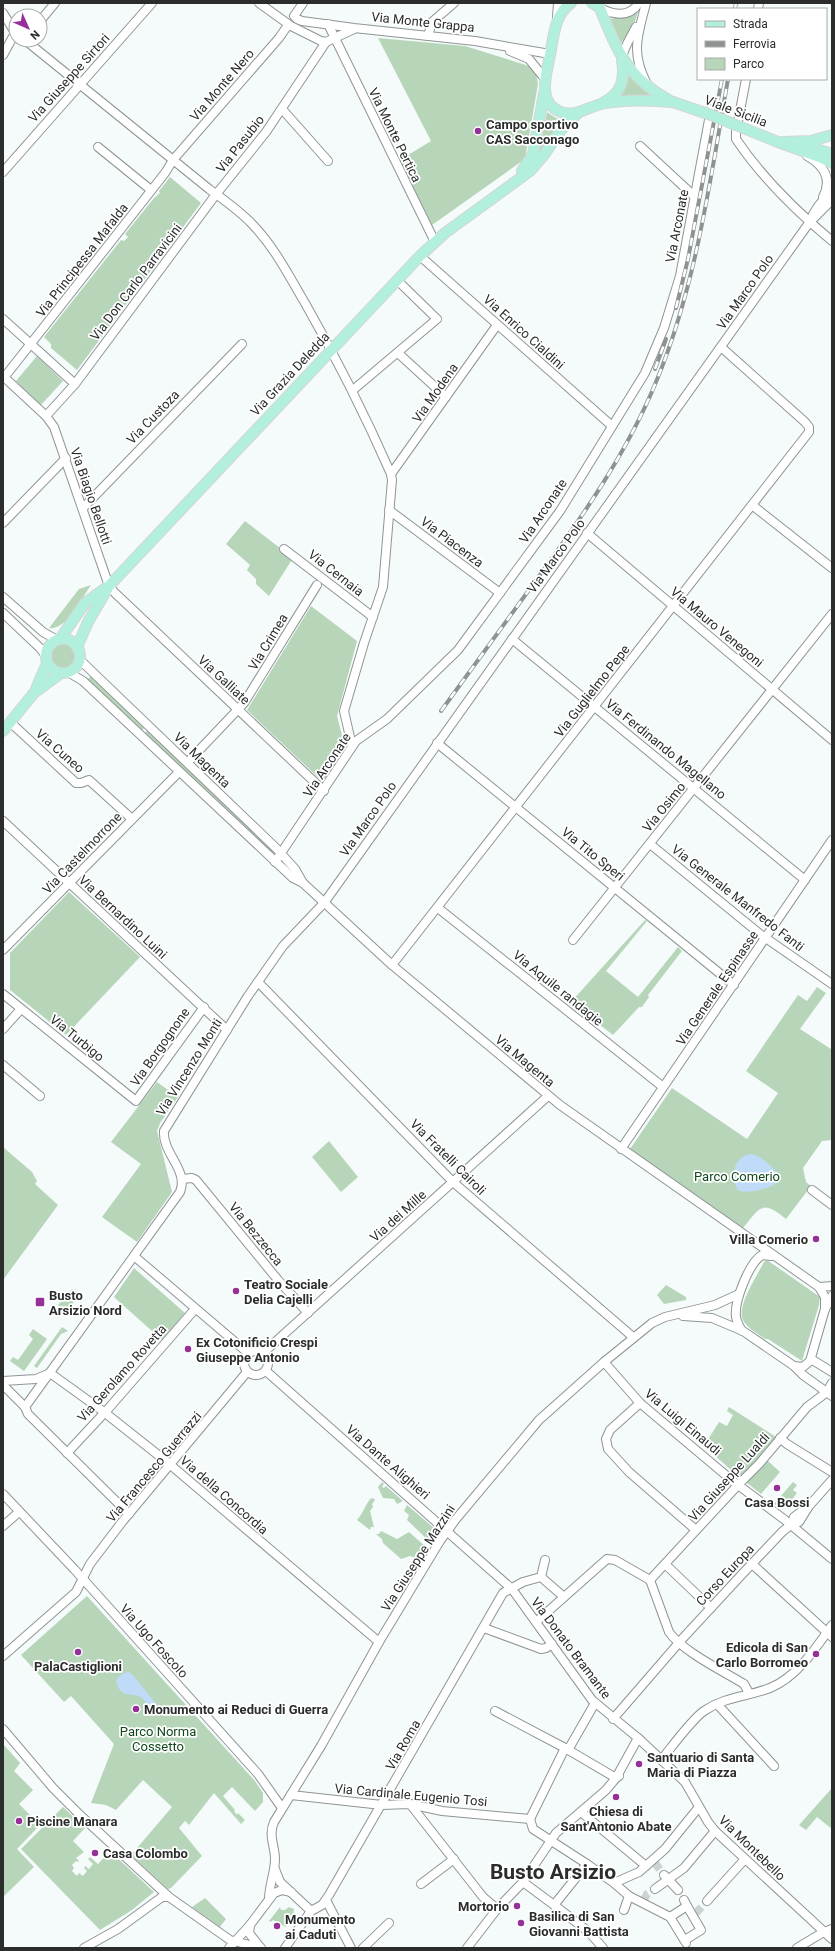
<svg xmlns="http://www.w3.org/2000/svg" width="835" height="1951" viewBox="0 0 835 1951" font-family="Roboto,sans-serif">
	<rect width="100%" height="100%" fill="#f5fbfb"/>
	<g fill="#b7d6b9">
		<path d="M638 11 634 25 621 43 610 19C623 16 624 21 638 11Z"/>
		<polygon points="378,38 465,46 529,66 536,73 538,84 525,159 432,225 400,160 431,141"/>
		<polygon points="629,76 631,76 653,96 618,97 624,90"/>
		<polygon points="547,112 556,118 564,120 539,154"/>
		<polygon points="170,177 201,203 77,370 51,348 51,344 44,337 121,240 124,241 128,237 125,234 154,198 160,193 159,191"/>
		<polygon points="37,356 63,381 41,405 16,381"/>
		<polygon points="245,521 293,558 269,596 256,584 256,579 247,570 250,565 226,544"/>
		<path d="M91 585C82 598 66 631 49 628L79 589Z"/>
		<polygon points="311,606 357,641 337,716 345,747 323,782 247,710"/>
		<circle cx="63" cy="656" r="13"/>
		<polygon points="91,676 145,727 141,731 87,680"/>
		<polygon points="148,730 275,852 273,854 144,734"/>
		<polygon points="69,892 140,957 66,1035 10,990 10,953"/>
		<polygon points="645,920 647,921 606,971 638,997 678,947 682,951 648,995 649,997 642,1007 639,1007 613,1035 571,1002"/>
		<path d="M817 987 826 993 800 1029 831 1049 832 1048V1140L822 1141 803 1168 806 1182 811 1186 786 1219C762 1200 761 1206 743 1228L630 1149 672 1088 747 1139 778 1093 746 1071 798 995 807 1001Z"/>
		<polygon points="157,1082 178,1097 160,1123 157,1131 172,1192 137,1242 102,1217 141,1164 111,1142"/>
		<polygon points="329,1141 358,1177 341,1192 312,1157"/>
		<polygon points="3,1147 32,1172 37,1181 35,1184 58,1205 3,1280"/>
		<path d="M767 1260 820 1297 819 1305 802 1361 768 1339H765C757 1333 747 1328 743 1320 736 1307 758 1274 764 1262Z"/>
		<polygon points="134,1268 185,1313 162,1340 114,1297"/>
		<polygon points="666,1285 686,1297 686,1300 664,1304 657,1295"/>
		<polygon points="72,1289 80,1294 67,1311 58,1305"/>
		<polygon points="62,1327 68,1331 61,1334 37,1368 34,1366"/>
		<polygon points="33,1329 47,1339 24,1371 10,1361 13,1357 18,1360 33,1339 29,1335"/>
		<polygon points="729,1407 776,1437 755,1463 739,1477 704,1446 719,1422 727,1426 733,1415 727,1411"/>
		<polygon points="767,1460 780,1472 761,1494 746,1482"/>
		<polygon points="382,1482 384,1484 382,1487 384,1488 386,1486 403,1501 397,1504 394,1499 383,1498 378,1487"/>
		<polygon points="793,1482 797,1485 793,1490 797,1493 788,1504 784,1501 779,1507 774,1504"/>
		<path d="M373 1498 375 1500 372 1504 373 1507 370 1511 374 1527H371L370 1530 357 1520C363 1513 365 1506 370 1499Z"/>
		<polygon points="407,1505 434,1528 434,1533 429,1541 407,1520 409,1515 404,1511"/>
		<polygon points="381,1531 397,1539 409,1532 426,1547 419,1559 410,1556 401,1559 383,1543 382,1539 376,1534 379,1534"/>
		<polygon points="87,1596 255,1781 263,1793 263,1802 255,1811 232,1787 223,1796 235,1810 234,1811 237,1815 238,1813 245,1820 241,1824 214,1793 189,1825 185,1821 179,1828 202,1856 171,1888 168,1889 131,1855 172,1807 143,1780 116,1810 106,1805 91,1803 114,1744 71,1696 64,1702 21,1655"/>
		<polygon points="3,1744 20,1763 14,1771 33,1790 19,1804 40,1825 17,1849 34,1867 3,1897"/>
		<polygon points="832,1788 832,1829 817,1817 806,1830 799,1825"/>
		<polygon points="63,1807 85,1828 73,1841 84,1852 76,1858 79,1861 78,1862 76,1861 72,1865 74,1868 72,1871 77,1876 79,1873 83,1876 87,1871 84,1868 85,1866 89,1869 93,1864 88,1859 90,1857 98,1864 110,1851 154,1892 132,1910 100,1930 21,1849"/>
		<polygon points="205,1898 226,1919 220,1927 192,1907"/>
		<polygon points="280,1907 281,1910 285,1910 289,1907 294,1909 293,1916 286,1927 273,1920 271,1922 269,1921"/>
	</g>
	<g fill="#bfdbf7">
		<path d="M751 1154C761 1155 777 1170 780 1179 776 1188 746 1195 738 1190 729 1177 734 1156 751 1154Z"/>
		<path d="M129 1672 133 1675 157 1705V1710H151C148 1707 144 1699 141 1697 133 1693 125 1698 118 1687 113 1679 121 1673 129 1672Z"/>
	</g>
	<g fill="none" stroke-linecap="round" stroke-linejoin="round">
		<g stroke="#cdd2d2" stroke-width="8" stroke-dasharray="8 4" stroke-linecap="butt">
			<polyline points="655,1863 664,1875"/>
			<polyline points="644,1900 647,1894 655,1889"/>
			<polyline points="696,1913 707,1901"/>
		</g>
		<g stroke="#8f9494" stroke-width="10">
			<g id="minor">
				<polyline points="259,3 291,26 321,41 326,42 354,29"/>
				<polyline points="303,3 294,16 297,19 302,21 354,28 475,41 550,54"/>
				<path d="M646 3C638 35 630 52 647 84"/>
				<path d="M599 6 600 8C614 15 629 18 639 3"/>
				<polyline points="758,9 759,3"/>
				<polyline points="3,13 16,34"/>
				<polyline points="557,17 558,3"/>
				<polyline points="40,21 55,3"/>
				<polyline points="328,24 435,242"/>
				<polyline points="428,36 432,22 454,3"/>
				<path d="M25 40 209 189C224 200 240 211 253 225 275 248 289 276 305 303 337 359 365 415 391 474L392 480 383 587 364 643 344 711 352 746"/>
				<polyline points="510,51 529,59 546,80"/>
				<polyline points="3,55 15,33"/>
				<path d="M622 59C623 48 631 37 636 27"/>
				<path d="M746 79 736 132V139C762 178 796 211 832 241"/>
				<polyline points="282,109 328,161"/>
				<polyline points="640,146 695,197"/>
				<polyline points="98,147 151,190"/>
				<path d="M807 156C823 165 833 178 823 197"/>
				<polyline points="3,172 152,3"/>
				<polyline points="810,222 832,200"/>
				<polyline points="420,256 612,426"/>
				<polyline points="3,319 75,384"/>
				<polyline points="398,353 446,397"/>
				<polyline points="4,377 46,416 54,427 109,586 115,593 324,791"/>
				<polyline points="3,379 165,173 173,160 279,38 288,25"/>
				<polyline points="353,390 437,319 397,280"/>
				<polyline points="46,416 75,384 214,197 266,132 326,42"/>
				<polyline points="391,474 497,325"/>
				<polyline points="752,505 832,568"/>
				<polyline points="83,508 242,344"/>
				<polyline points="389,510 500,593"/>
				<polyline points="3,523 66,458"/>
				<polyline points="587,533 832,740"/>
				<polyline points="284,549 373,617"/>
				<polyline points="3,597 43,632 57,640"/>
				<polyline points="3,613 40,648 46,656"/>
				<polyline points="512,639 805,880"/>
				<polyline points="79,659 276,848 295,869 303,883"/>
				<polyline points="68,672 83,681 293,878 303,883 392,965 560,1105 819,1287 825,1297 825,1309"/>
				<polyline points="10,722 76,783 81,783 89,780 132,819"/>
				<polyline points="437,743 734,985"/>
				<polyline points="188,762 244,703 317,585"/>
				<polyline points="3,821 227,1030"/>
				<polyline points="650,844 760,934 832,984"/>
				<polyline points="275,862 356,741 387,719 458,650 560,511 645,373 664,328 680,276 711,109"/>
				<polyline points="438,908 663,1087"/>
				<polyline points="573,940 832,614"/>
				<polyline points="3,950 179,772"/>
				<polyline points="392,965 809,432 809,427 805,422 721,347"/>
				<polyline points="258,982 453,1182 633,1337"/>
				<polyline points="3,994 136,1101 204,1007"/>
				<polyline points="3,1029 21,1009"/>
				<polyline points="3,1065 40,1096"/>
				<polyline points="621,1149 832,840"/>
				<polyline points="182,1179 192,1178 196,1180 278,1280 308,1313"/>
				<polyline points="812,1190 832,1205"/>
				<polyline points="134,1256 248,1353"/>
				<polyline points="819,1287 832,1286"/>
				<polyline points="683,1316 712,1318 743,1331 794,1366 803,1375 832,1396"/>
				<path d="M742 1331C739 1326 737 1322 736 1317 734 1301 749 1263 762 1255L771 1256"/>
				<circle cx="256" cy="1363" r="12"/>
				<polyline points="263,1353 548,1096"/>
				<polyline points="811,1359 832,1372"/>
				<polyline points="604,1362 640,1403 734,1482 785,1520 832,1559"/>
				<polyline points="794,1366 803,1367 810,1361 825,1309 832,1296"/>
				<polyline points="266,1371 512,1589 592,1700 638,1738 685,1782 708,1822 715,1831 832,1939"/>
				<polyline points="50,1373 104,1412 167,1462 379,1642"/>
				<polyline points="3,1381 36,1379 48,1374"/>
				<polyline points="3,1385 25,1407 28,1414 129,1514"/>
				<polyline points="827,1392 832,1383"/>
				<polyline points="640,1403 610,1430 606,1439 608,1449 629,1472 696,1530"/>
				<path d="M25 1407 180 1192C189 1170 162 1153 164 1131L248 996 283 946 324 903 809 223C815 208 822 201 832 190"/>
				<polyline points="780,1438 787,1444 832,1472"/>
				<polyline points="67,1453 108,1409 195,1309"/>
				<polyline points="3,1494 75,1570 258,1774 282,1808"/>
				<polyline points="791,1525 794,1517 806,1508"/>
				<polyline points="3,1526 19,1512"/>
				<polyline points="665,1564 711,1608"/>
				<polyline points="752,1564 832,1637"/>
				<polyline points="541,1577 545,1560"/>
				<polyline points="650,1580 738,1485 759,1464 807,1407 827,1392"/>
				<path d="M650 1580 669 1632C682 1651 723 1671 744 1684L749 1693"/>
				<polyline points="536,1622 607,1559 615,1560 650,1580"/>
				<polyline points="484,1628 541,1649 546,1648 552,1644"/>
				<polyline points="3,1656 76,1592 90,1564 122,1522 247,1372"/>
				<polyline points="717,1704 774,1766"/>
				<polyline points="495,1711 565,1748 616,1778 619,1776"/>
				<polyline points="613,1719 683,1638 746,1570 783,1531 791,1525 799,1522 809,1506 832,1480"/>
				<polyline points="3,1729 53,1788 80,1815 169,1897 230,1940 261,1948"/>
				<polyline points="638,1738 616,1778 606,1790 556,1833 523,1882 554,1905 587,1864 614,1883 639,1872 665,1849 699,1807"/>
				<polyline points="568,1750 595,1703"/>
				<path d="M661 1760C671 1748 692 1719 704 1711 726 1696 747 1697 770 1688 797 1677 816 1648 832 1625"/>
				<polyline points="291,1795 382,1805 410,1804 442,1811 530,1819"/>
				<polyline points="410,1804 483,1897 497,1909"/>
				<polyline points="581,1812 646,1866"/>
				<polyline points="530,1819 565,1748"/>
				<polyline points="530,1819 533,1829 587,1864"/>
				<polyline points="275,1869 280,1882 311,1911 285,1948"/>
				<polyline points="664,1875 678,1890"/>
				<polyline points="614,1883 629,1896 624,1910"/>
				<polyline points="421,1884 454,1859"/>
				<polyline points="655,1889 684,1868 715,1831"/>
				<polyline points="629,1896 670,1917 686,1943"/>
				<path d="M269 1899C269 1885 275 1873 275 1859 275 1846 268 1835 274 1822L321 1746 379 1642 440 1541 456 1519 539 1420 604 1362 652 1323 665 1317 715 1305 739 1294"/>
				<polyline points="326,1900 351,1948"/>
				<polyline points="707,1901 745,1859"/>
				<polyline points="554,1905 589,1932 603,1948"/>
				<polyline points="311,1911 322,1905 329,1895 503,1593 523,1582 541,1577 564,1597"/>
				<polyline points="670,1917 687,1906 684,1900"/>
				<polyline points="250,1925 249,1933 260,1947"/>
				<polyline points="685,1940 701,1930 687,1906"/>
				<polyline points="84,1948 118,1929 162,1897 169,1897"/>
				<polyline points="229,1948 250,1925 274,1893 282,1890 291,1892"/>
				<polyline points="363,1948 389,1923"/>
				<polyline points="467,1948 497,1909 523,1882"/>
				<polyline points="797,1948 822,1933 832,1929"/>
			</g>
		</g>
		<g stroke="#d5d5d5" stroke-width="12">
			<g id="major">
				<path d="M571 3C554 15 554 36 550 55 547 72 538 98 555 109 562 114 572 114 579 112 588 109 596 105 605 103 628 99 650 100 673 102"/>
				<path d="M592 3 600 8C616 50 628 78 669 100"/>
				<path d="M604 102C622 93 625 79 622 60"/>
				<polyline points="778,142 822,158 832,163"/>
				<polyline points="783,142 811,141 832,135"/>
				<polyline points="813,148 832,154"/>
				<polyline points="522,171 533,154 544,93"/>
				<polyline points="60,639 85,603 107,587"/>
				<circle cx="63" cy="656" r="17"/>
				<polyline points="77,647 88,622 109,586 420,256 445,233 530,171 543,156 561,130 579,112"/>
				<polyline points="36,689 47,663"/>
				<polyline points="3,731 34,693 61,673"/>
			</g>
		</g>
		<use href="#minor" stroke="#fff" stroke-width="8"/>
		<use href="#major" stroke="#b2efdd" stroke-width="10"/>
		<g stroke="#8e9292" stroke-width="4">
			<g id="rail">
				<polyline points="735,9 736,3"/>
				<polyline points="676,308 688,259 722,79"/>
				<polyline points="655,369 666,339"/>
				<path d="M441 711C473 667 505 623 537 579 582 517 627 453 656 382 696 286 710 181 728 79"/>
			</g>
		</g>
		<use href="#rail" stroke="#fff" stroke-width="2.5" stroke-dasharray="8" stroke-linecap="butt"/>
		<g stroke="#d5d5d5" stroke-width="12" stroke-linecap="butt">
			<polyline id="major-bridge" points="673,102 711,115 778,142"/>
		</g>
		<use href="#major-bridge" stroke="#b2efdd" stroke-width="10"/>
	</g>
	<g fill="#943097" stroke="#fff" stroke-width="1.5">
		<circle cx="478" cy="131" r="4"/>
		<circle cx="816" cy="1239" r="4"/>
		<circle cx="236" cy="1291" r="4"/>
		<rect x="35" y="1297" width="10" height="10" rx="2"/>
		<circle cx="188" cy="1349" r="4"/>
		<circle cx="777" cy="1488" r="4"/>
		<circle cx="78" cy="1652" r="4"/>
		<circle cx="816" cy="1654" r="4"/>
		<circle cx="136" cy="1709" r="4"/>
		<circle cx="639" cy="1764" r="4"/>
		<circle cx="616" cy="1797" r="4"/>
		<circle cx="19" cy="1821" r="4"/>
		<circle cx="95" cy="1853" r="4"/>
		<circle cx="517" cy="1906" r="4"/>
		<circle cx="521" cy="1923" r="4"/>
		<circle cx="277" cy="1926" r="4"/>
	</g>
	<g text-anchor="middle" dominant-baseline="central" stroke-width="3.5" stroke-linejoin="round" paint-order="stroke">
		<g font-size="13" fill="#2b2d2d" stroke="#fff">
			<text transform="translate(423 22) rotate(6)">Via Monte Grappa</text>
			<text transform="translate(69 78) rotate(-48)">Via Giuseppe Sirtori</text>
			<text transform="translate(222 85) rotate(-49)">Via Monte Nero</text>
			<text transform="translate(736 111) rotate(21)">Viale Sicilia</text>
			<text transform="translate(395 135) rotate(64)">Via Monte Pertica</text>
			<text transform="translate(240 144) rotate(-52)">Via Pasubio</text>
			<text transform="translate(677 226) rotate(-79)">Via Arconate</text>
			<text transform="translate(82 260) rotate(-52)">Via Principessa Mafalda</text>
			<text transform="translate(136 282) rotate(-53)">Via Don Carlo Parravicini</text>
			<text transform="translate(745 292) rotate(-55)">Via Marco Polo</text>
			<text transform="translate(524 332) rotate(42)">Via Enrico Cialdini</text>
			<text transform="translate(290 374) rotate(-47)">Via Grazia Deledda</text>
			<text transform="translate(435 393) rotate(-55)">Via Modena</text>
			<text transform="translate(153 417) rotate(-46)">Via Custoza</text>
			<text transform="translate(91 496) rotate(71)">Via Biagio Bellotti</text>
			<text transform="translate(543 511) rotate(-56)">Via Arconate</text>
			<text transform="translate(452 542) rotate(37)">Via Piacenza</text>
			<text transform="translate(556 556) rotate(-54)">Via Marco Polo</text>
			<text transform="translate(336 573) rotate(38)">Via Cernaia</text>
			<text transform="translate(717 627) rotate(40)">Via Mauro Venegoni</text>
			<text transform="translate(268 642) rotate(-59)">Via Crimea</text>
			<text transform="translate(224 680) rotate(43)">Via Galliate</text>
			<text transform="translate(592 691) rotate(-52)">Via Guglielmo Pepe</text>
			<text transform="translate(666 749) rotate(39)">Via Ferdinando Magellano</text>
			<text transform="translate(60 751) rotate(41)">Via Cuneo</text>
			<text transform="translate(202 760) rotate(44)">Via Magenta</text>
			<text transform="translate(327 765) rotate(-56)">Via Arconate</text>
			<text transform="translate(664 807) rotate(-51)">Via Osimo</text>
			<text transform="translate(368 819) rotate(-55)">Via Marco Polo</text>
			<text transform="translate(82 853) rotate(-46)">Via Castelmorrone</text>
			<text transform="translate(593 854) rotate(39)">Via Tito Speri</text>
			<text transform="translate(738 898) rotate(38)">Via Generale Manfredo Fanti</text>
			<text transform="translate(123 917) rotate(43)">Via Bernardino Luini</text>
			<text transform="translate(558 988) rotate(39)">Via Aquile randagie</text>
			<text transform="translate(717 988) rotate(-56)">Via Generale Espinasse</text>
			<text transform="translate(77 1038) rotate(39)">Via Turbigo</text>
			<text transform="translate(160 1047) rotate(-55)">Via Borgognone</text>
			<text transform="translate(525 1061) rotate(40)">Via Magenta</text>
			<text transform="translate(189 1067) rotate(-58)">Via Vincenzo Monti</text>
			<text transform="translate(448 1157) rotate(45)">Via Fratelli Cairoli</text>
			<text transform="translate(398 1216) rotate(-42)">Via dei Mille</text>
			<text transform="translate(256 1234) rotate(51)">Via Bezzecca</text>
			<text transform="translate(122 1373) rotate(-48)">Via Gerolamo Rovetta</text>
			<text transform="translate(683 1422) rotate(40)">Via Luigi Einaudi</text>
			<text transform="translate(388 1462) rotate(41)">Via Dante Alighieri</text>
			<text transform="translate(154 1467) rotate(-50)">Via Francesco Guerrazzi</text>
			<text transform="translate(729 1477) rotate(-48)">Via Giuseppe Lualdi</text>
			<text transform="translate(224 1495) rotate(41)">Via della Concordia</text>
			<text transform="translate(418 1558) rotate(-57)">Via Giuseppe Mazzini</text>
			<text transform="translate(725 1575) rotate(-47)">Corso Europa</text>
			<text transform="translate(154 1641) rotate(48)">Via Ugo Foscolo</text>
			<text transform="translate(571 1648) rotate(53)">Via Donato Bramante</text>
			<text transform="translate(403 1745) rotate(-60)">Via Roma</text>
			<text transform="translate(411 1795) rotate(5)">Via Cardinale Eugenio Tosi</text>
			<text transform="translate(752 1848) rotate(44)">Via Montebello</text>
		</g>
		<g font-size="13" font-weight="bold" fill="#2b2d2d" stroke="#fff" text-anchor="start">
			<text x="486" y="124">Campo sportivo<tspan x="486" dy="15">CAS Sacconago</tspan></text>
			<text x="808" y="1239" text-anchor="end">Villa Comerio</text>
			<text x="244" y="1284">Teatro Sociale<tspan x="244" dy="15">Delia Cajelli</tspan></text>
			<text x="49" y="1295">Busto<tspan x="49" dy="15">Arsizio Nord</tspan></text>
			<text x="196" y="1342">Ex Cotonificio Crespi<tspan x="196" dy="15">Giuseppe Antonio</tspan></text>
			<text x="777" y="1502" text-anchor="middle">Casa Bossi</text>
			<text x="808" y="1647" text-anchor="end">Edicola di San<tspan x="808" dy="15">Carlo Borromeo</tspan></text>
			<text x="78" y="1666" text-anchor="middle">PalaCastiglioni</text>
			<text x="144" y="1709">Monumento ai Reduci di Guerra</text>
			<text x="647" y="1757">Santuario di Santa<tspan x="647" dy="15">Maria di Piazza</tspan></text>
			<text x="616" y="1811" text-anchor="middle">Chiesa di<tspan x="616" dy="15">Sant'Antonio Abate</tspan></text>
			<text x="27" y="1821">Piscine Manara</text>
			<text x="103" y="1853">Casa Colombo</text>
			<text x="509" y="1906" text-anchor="end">Mortorio</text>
			<text x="529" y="1916">Basilica di San<tspan x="529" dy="15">Giovanni Battista</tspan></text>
			<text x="285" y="1919">Monumento<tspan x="285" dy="15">ai Caduti</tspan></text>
		</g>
		<g font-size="13" fill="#10481c" stroke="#fff">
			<text x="737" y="1176">Parco Comerio</text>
			<text x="158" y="1731">Parco Norma<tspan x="158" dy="15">Cossetto</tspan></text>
		</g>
		<g font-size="21" font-weight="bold" fill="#2b2d2d" stroke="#fff">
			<text x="553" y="1872">Busto Arsizio</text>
		</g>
	</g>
	<rect width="835" height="1951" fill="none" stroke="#2b2d2d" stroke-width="8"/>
	<rect x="697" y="8" width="130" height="72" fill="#ffffff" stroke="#aaabab"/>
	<rect x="705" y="21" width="20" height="6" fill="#b2efdd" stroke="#aaabab"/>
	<text x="733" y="28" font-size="12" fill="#2b2d2d">Strada</text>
	<rect x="705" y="41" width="20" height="6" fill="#8e9292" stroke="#aaabab"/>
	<text x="733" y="48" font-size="12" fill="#2b2d2d">Ferrovia</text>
	<rect x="705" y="58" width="20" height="12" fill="#b7d6b9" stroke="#aaabab"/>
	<text x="733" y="68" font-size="12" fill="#2b2d2d">Parco</text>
	<g transform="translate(28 28) rotate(135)"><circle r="19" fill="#ffffff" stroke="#aaabab"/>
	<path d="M0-3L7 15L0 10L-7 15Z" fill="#943097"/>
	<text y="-6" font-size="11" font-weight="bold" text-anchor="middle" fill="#2b2d2d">N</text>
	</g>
</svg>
